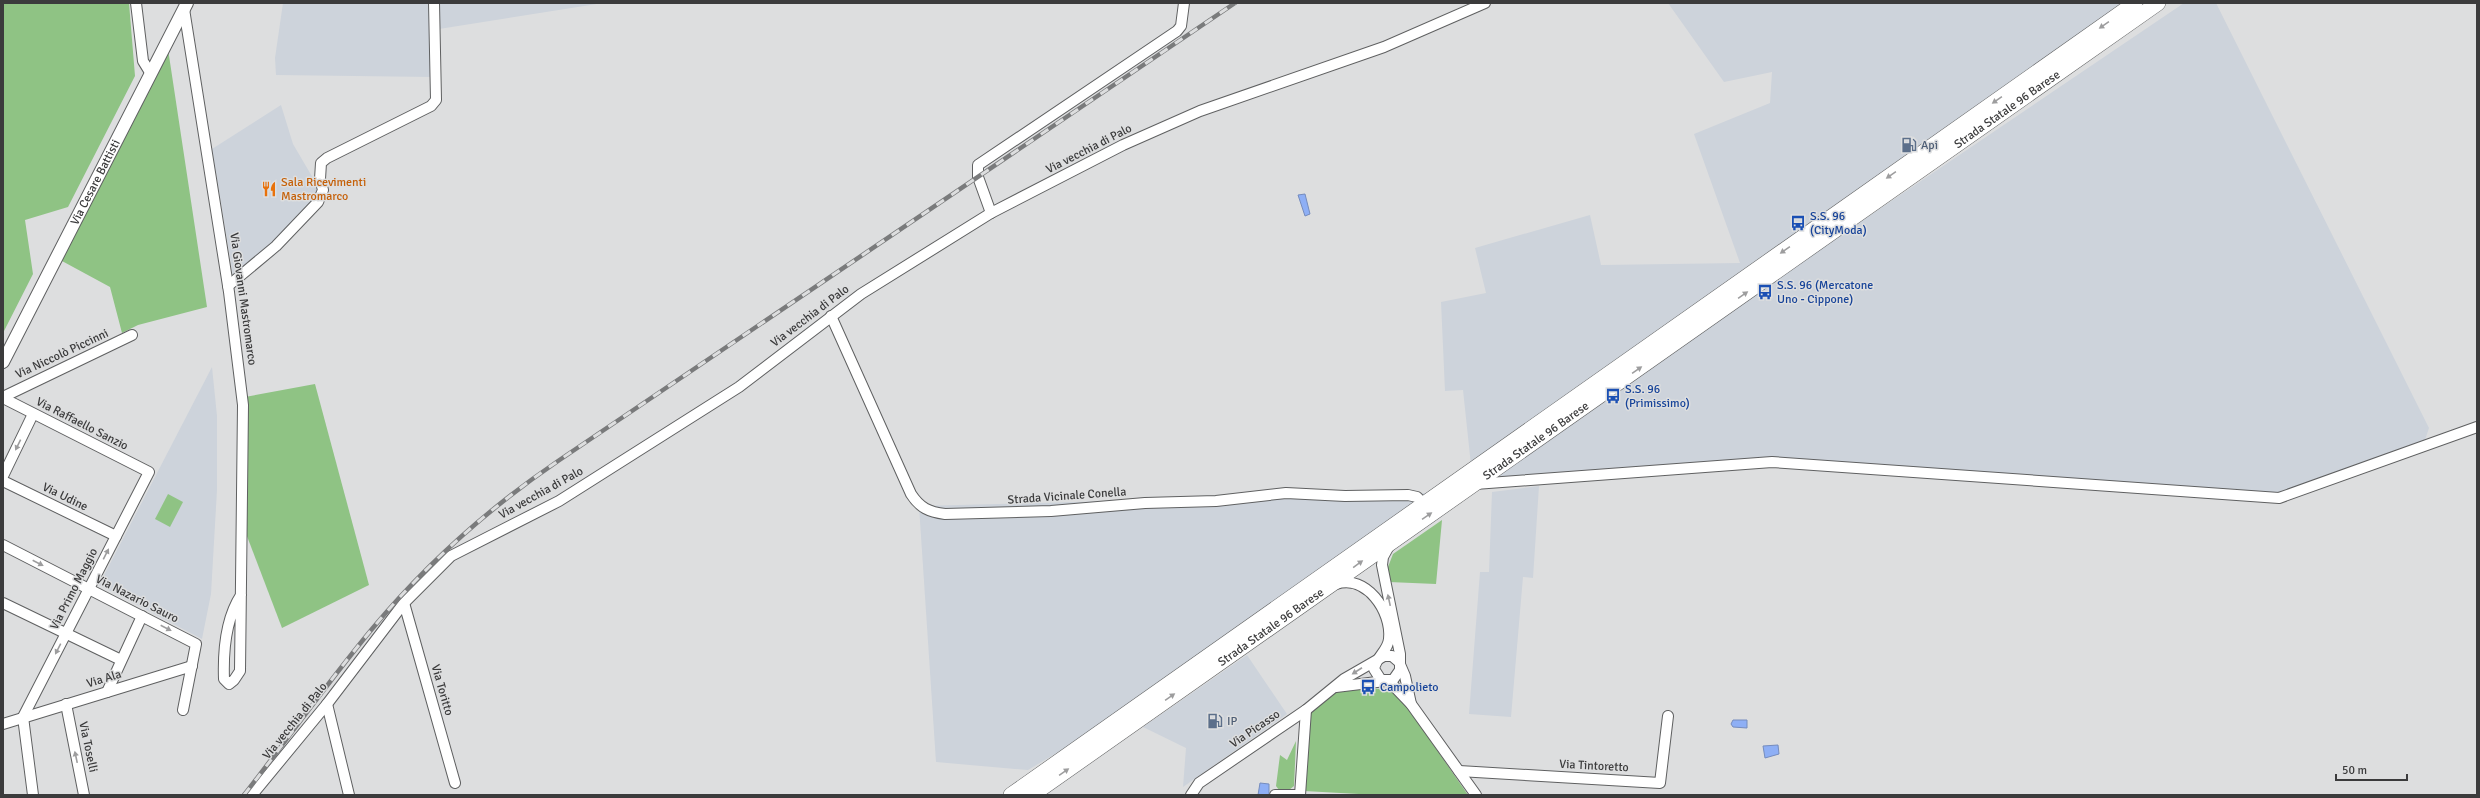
<svg xmlns="http://www.w3.org/2000/svg" width="2480" height="798" viewBox="0 0 2480 798" font-family="Signika,sans-serif">
	<rect width="100%" height="100%" fill="#dddedf"/>
	<g fill="#cdd3db">
		<polygon points="283,3 431,3 433,77 276,75 275,58"/>
		<polygon points="440,3 603,3 439,29"/>
		<polygon points="1668,3 2126,3 1485,476 2184,3 2216,3 2429,428 2423,446 2279,498 1772,462 1473,484 1463,390 1445,391 1441,302 1486,293 1475,248 1590,215 1601,265 1740,263 1694,134 1770,103 1772,72 1724,82"/>
		<polygon points="281,105 293,144 317,185 319,193 317,199 277,240 237,275 233,275 212,149"/>
		<polygon points="212,367 217,416 217,490 211,594 202,639 99,585"/>
		<polygon points="1539,486 1533,578 1523,577 1511,717 1469,714 1480,572 1489,572 1492,492"/>
		<polygon points="1428,493 1070,745 1028,770 936,762 919,506"/>
		<polygon points="1247,655 1287,714 1183,787 1186,748 1143,727"/>
	</g>
	<g fill="#8fc384">
		<polygon points="3,3 129,3 135,76 68,207 25,220 33,274 3,333"/>
		<polygon points="168,49 207,307 138,325 122,333 110,287 62,261"/>
		<polygon points="315,384 369,585 282,628 245,531 245,397"/>
		<polygon points="168,494 183,502 170,527 155,519"/>
		<polygon points="1442,520 1436,584 1389,582 1388,567 1393,554"/>
		<polygon points="1348,688 1388,689 1399,695 1468,795 1377,795 1304,791 1307,713 1337,692"/>
		<polygon points="1296,741 1294,786 1289,790 1279,790 1276,786 1280,755 1287,760"/>
	</g>
	<g fill="#8eaff5" stroke="#758cbe">
		<polygon points="1305,194 1310,214 1305,216 1298,195"/>
		<polygon points="1733,720 1747,720 1747,728 1733,727 1731,724"/>
		<polygon points="1778,745 1779,754 1765,758 1763,746"/>
		<polygon points="1260,783 1269,784 1269,795 1258,795"/>
	</g>
	<g fill="none" stroke-linecap="round" stroke-linejoin="round">
		<g stroke="#5f6061" stroke-width="12">
			<g id="minor">
				<polyline points="136,3 143,61 151,74"/>
				<path d="M184 9 229 292 243 405 240 671 234 680 229 684 224 679C223 651 226 618 241 595"/>
				<polyline points="991,213 978,177 978,165 1177,31 1181,26 1184,3"/>
				<polyline points="228,286 276,246 318,202 323,190 320,179 321,163 327,158 431,106 436,100 434,3"/>
				<path d="M831 316 911 494C920 508 929 512 945 514L1051 511 1145 503 1216 501 1286 493 1345 496 1408 495 1417 497 1424 504"/>
				<polyline points="3,397 132,335"/>
				<polyline points="3,398 149,472 23,717 33,795"/>
				<polyline points="3,476 33,414"/>
				<polyline points="3,481 116,536"/>
				<polyline points="1475,484 1772,462 2279,498 2477,427"/>
				<polyline points="3,545 196,644 183,710"/>
				<path d="M1336 584C1366 574 1392 611 1389 639 1388 651 1376 657 1374 669L1381 680H1393L1400 670V654L1382 565 1383 557 1389 546"/>
				<polyline points="3,603 121,660"/>
				<polyline points="404,603 455,783"/>
				<polyline points="1389,681 1411,704 1476,795"/>
				<polyline points="1336,687 1385,681"/>
				<polyline points="107,692 142,616"/>
				<polyline points="66,704 84,795"/>
				<polyline points="327,704 349,795"/>
				<polyline points="3,724 192,666"/>
				<polyline points="1459,771 1660,783 1668,716"/>
				<polyline points="252,795 327,704 404,603 451,556 559,501 739,387 861,294 991,213 1123,145 1200,111 1384,47 1485,3"/>
				<polyline points="1191,795 1199,783 1306,710 1344,679 1384,656 1392,656 1399,662 1405,676 1411,704"/>
				<polyline points="1275,795 1299,795"/>
				<polyline points="1300,795 1306,710"/>
			</g>
		</g>
		<g stroke="#5f6061" stroke-width="14">
			<g id="tertiary">
				<path id="s1" d="M3 362 187 3"/>
			</g>
		</g>
		<g stroke="#5f6061" stroke-width="16">
			<g id="primary">
				<polyline points="1011,795 2135,3"/>
				<path id="s2" d="M1032 795 2158 3"/>
			</g>
		</g>
		<use href="#minor" stroke="#fff" stroke-width="10"/>
		<use href="#tertiary" stroke="#fff" stroke-width="12"/>
		<use href="#primary" stroke="#fff" stroke-width="15"/>
		<g stroke="#7a7b7c" stroke-width="4.5">
			<path id="rail" d="M244 795C287 740 327 683 372 629 426 564 489 508 558 461L1235 3"/>
		</g>
		<use href="#rail" stroke="#dddedf" stroke-width="3" stroke-dasharray="9" stroke-linecap="butt"/>
	</g>
	<defs><path id="oneway-solid" d="M-6-.8H1V-3.2L6.5 0L1 3.2V.8H-6Z"/></defs>
	<g fill="#9d9d9e">
		<use href="#oneway-solid" transform="translate(2104 25) rotate(145)"/>
		<use href="#oneway-solid" transform="translate(1997 100) rotate(145)"/>
		<use href="#oneway-solid" transform="translate(1891 175) rotate(145)"/>
		<use href="#oneway-solid" transform="translate(1785 250) rotate(145)"/>
		<use href="#oneway-solid" transform="translate(1743 295) rotate(-35)"/>
		<use href="#oneway-solid" transform="translate(1637 370) rotate(-35)"/>
		<use href="#oneway-solid" transform="translate(18 445) rotate(116)"/>
		<use href="#oneway-solid" transform="translate(1427 516) rotate(-34)"/>
		<use href="#oneway-solid" transform="translate(106 554) rotate(-63)"/>
		<use href="#oneway-solid" transform="translate(38 563) rotate(27)"/>
		<use href="#oneway-solid" transform="translate(1358 564) rotate(-36)"/>
		<use href="#oneway-solid" transform="translate(1389 600) rotate(-102)"/>
		<use href="#oneway-solid" transform="translate(166 628) rotate(27)"/>
		<use href="#oneway-solid" transform="translate(58 649) rotate(117)"/>
		<use href="#oneway-solid" transform="translate(1357 671) rotate(147)"/>
		<use href="#oneway-solid" transform="translate(1170 697) rotate(-35)"/>
		<use href="#oneway-solid" transform="translate(76 757) rotate(-102)"/>
		<use href="#oneway-solid" transform="translate(1064 772) rotate(-35)"/>
	</g>
	<defs>
		<g id="fuel-bare" transform="scale(1.2)"><path d="M-5.5-6h7V0h2V4h1.3V-2.5L3-4.5l.8-.8L6-3V5H2.5V1h-1V6h-7ZM-4.2-4.7v3.2H.2V-4.7Z" fill="#5c6f8a" stroke="#dddedf" stroke-width="2.5" paint-order="stroke"/></g>
		<g id="restaurant-bare" transform="scale(1.2)"><path d="M-5-6h1v4h1v-4h1v4h1v-4h1v5L-1.5 .5V6h-2V.5L-5-1ZM5-6V6H3V1.5H1.5Q1.5-4 5-6Z" fill="#e8710a" stroke="#dddedf" stroke-width="2.5" paint-order="stroke"/></g>
		<g id="bus-bare" transform="scale(1.2)"><path d="M-5-6H5V4H4V6H2V4H-2V6H-4V4H-5ZM-3.5-4V0h7V-4ZM-3.5 1.2v1.5H-2V1.2ZM2 1.2v1.5H3.5V1.2Z" fill="#1a4fb4" stroke="#dddedf" stroke-width="2.5" paint-order="stroke"/></g>
	</defs>
	<g fill-rule="evenodd">
		<use href="#fuel-bare" x="1909" y="145"/>
		<use href="#restaurant-bare" x="269" y="189"/>
		<use href="#bus-bare" x="1798" y="223"/>
		<use href="#bus-bare" x="1765" y="292"/>
		<use href="#bus-bare" x="1613" y="396"/>
		<use href="#bus-bare" x="1368" y="687"/>
		<use href="#fuel-bare" x="1215" y="721"/>
	</g>
	<g text-anchor="middle" dominant-baseline="central" stroke-width="3" stroke-linejoin="round" paint-order="stroke">
		<g font-size="12" fill="#3b3b3c" stroke="#dddedf">
			<text stroke="none"><textPath href="#s2" startOffset="1192">Strada Statale 96 Barese</textPath></text>
			<text transform="translate(1089 149) rotate(-27)">Via vecchia di Palo</text>
			<text stroke="none"><textPath href="#s1" startOffset="202">Via Cesare Battisti</textPath></text>
			<text transform="translate(243 299) rotate(82)">Via Giovanni Mastromarco</text>
			<text transform="translate(810 316) rotate(-37)">Via vecchia di Palo</text>
			<text transform="translate(62 354) rotate(-25)">Via Niccolò Piccinni</text>
			<text transform="translate(82 424) rotate(27)">Via Raffaello Sanzio</text>
			<text stroke="none"><textPath href="#s2" startOffset="616">Strada Statale 96 Barese</textPath></text>
			<text transform="translate(541 493) rotate(-29)">Via vecchia di Palo</text>
			<text transform="translate(1067 496) rotate(-4)">Strada Vicinale Conella</text>
			<text transform="translate(65 497) rotate(26)">Via Udine</text>
			<text transform="translate(74 589) rotate(-63)">Via Primo Maggio</text>
			<text transform="translate(137 599) rotate(27)">Via Nazario Sauro</text>
			<text stroke="none"><textPath href="#s2" startOffset="292">Strada Statale 96 Barese</textPath></text>
			<text transform="translate(104 679) rotate(-17)">Via Ala</text>
			<text transform="translate(442 690) rotate(74)">Via Toritto</text>
			<text transform="translate(295 721) rotate(-51)">Via vecchia di Palo</text>
			<text transform="translate(1255 729) rotate(-34)">Via Picasso</text>
			<text transform="translate(88 747) rotate(78)">Via Toselli</text>
			<text transform="translate(1594 766) rotate(3)">Via Tintoretto</text>
		</g>
		<g font-size="12" fill="#4e5e75" stroke="#dddedf" text-anchor="start">
			<text x="1921" y="145">Api</text>
			<text x="1227" y="721">IP</text>
		</g>
		<g font-size="12" fill="#c56008" stroke="#dddedf" text-anchor="start">
			<text x="281" y="182">Sala Ricevimenti<tspan x="281" dy="14">Mastromarco</tspan></text>
		</g>
		<g font-size="12" fill="#164399" stroke="#dddedf" text-anchor="start">
			<text x="1810" y="216">S.S. 96<tspan x="1810" dy="14">(CityModa)</tspan></text>
			<text x="1777" y="285">S.S. 96 (Mercatone<tspan x="1777" dy="14">Uno - Cippone)</tspan></text>
			<text x="1625" y="389">S.S. 96<tspan x="1625" dy="14">(Primissimo)</tspan></text>
			<text x="1380" y="687">Campolieto</text>
		</g>
	</g>
	<rect width="2480" height="798" fill="none" stroke="#3b3b3c" stroke-width="8"/>
	<path d="M2336 774v6h71v-6" fill="none" stroke="#3b3b3c" stroke-width="2"/>
	<text x="2342" y="774" font-size="12" fill="#3b3b3c" stroke="#dddedf" stroke-width="3" paint-order="stroke">50 m</text>
</svg>
